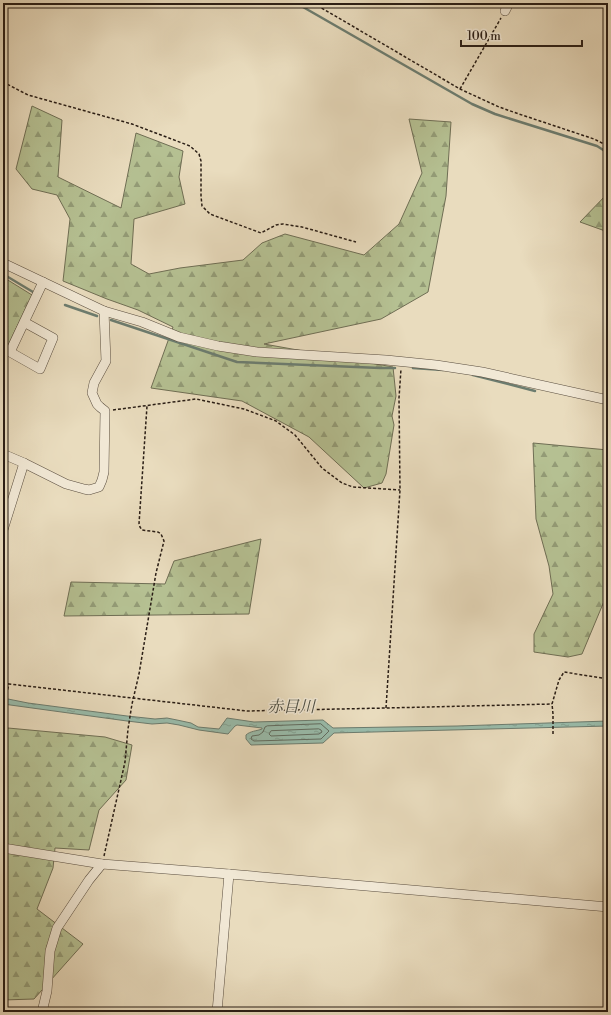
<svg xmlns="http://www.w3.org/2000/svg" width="611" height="1015" viewBox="0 0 611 1015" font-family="'Libre Bodoni','Noto Serif JP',serif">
	<defs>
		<pattern id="forest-firs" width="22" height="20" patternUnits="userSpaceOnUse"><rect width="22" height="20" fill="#b5c092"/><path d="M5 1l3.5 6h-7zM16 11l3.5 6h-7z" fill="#939b76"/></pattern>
		<pattern id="water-ripples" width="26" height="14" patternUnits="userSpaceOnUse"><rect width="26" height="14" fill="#99bcab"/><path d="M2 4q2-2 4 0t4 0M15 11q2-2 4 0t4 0" fill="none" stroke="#84a192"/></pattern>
	</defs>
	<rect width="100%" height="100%" fill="#e9dcbe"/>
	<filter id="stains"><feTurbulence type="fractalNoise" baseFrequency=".005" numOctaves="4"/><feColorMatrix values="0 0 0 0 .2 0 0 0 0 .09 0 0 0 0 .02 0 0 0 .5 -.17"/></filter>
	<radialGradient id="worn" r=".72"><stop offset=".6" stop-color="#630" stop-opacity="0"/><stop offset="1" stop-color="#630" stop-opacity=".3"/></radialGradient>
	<g fill="url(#forest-firs)" stroke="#6f6e54">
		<polygon points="32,106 62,120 58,177 121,208 136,133 183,151 179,177 185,204 134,219 131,264 149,274 180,268 243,260 262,243 285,234 364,255 399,224 422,173 409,119 451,122 446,196 428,292 381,319 264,344 393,367 396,396 392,416 394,425 386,474 382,483 364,488 309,437 242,401 151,388 173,327 138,310 107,299 63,281 70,219 57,195 32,189 16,169"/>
		<polygon points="608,193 608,232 580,222"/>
		<polygon points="3,277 32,295 3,356"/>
		<polygon points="533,443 608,450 608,597 605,599 582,654 568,657 534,652 534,634 553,594 549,566 536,519"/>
		<polygon points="261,539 249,614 64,616 71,582 165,584 174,561"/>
		<polygon points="8,728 105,737 132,745 126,780 99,810 89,850 55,848 53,868 37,909 83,944 34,999 3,1000 3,743"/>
	</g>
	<path fill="url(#water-ripples)" stroke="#6c7c6f" d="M3 698 28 703 127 716 155 719 167 718 177 720 191 723 198 727 219 729 227 718 254 722 323 720 333 728 457 726 608 721V726L334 733 323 743 251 745 246 739V735C250 731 257 731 262 729V728L237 725 235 726 228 734 199 730 179 725 167 723 152 724 127 721 3 704Z"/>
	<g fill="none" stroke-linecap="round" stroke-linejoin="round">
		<g stroke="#616c60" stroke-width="1">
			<polygon points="321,724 329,731 321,739 254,741 251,739 252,736 259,735 263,732 265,727 267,726"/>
			<polygon points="319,729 321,730 322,732 319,734 271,736 269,734 271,731"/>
		</g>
		<g stroke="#6c7c6f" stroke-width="2.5">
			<polyline points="296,3 472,104 495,114 597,146 608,153"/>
			<polyline points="3,274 33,292"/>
			<polyline points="65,305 97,316"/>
			<polyline points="111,320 237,362 380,368 395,368"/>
			<polyline points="413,368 443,370"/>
			<polyline points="473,375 535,391"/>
		</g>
		<g stroke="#594d3f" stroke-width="10">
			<g id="minor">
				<polyline points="505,11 509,3"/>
				<polyline points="3,263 104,311 142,322 179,337 218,346 257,352 386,360 436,365 482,372 608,400"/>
				<polyline points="24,322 53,338 40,369 10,352 43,282"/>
				<polyline points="3,454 24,463 66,484 84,489 89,490 99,487 102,480 104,472 105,411 100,407 97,404 92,393 94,383 106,361 104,311"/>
				<polyline points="3,530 24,463"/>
				<polyline points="3,848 102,864 229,874 608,907"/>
				<polyline points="42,1012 47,991 50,951 57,928 89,880 102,864"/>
				<polyline points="217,1012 229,874"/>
			</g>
		</g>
		<g stroke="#291d15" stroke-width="1.5" stroke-dasharray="3 2" stroke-linecap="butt">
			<polyline points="313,3 460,89 499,107 519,114 594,139 608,146"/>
			<polyline points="3,82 28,95 132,124 190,146 199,154 201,161 201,196 202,206 210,214 261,233 276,225 283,224 302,227 356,242"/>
			<polyline points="460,89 501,18"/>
			<polyline points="113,410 196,399 244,409 276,421 295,435 322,468 342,483 353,487 400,490"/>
			<polyline points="3,683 9,684"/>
			<polyline points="386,708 400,490 399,398 401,369"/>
			<polyline points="3,709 9,684 247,711 386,708 552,704"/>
			<polyline points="553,734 553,714 552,704 559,680 564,672 608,679"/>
			<polyline points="104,856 125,762 128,729 132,704 139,674 156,573 164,541 161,534 158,532 142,530 140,527 139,524 147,406"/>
		</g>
		<use href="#minor" stroke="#f1e8d5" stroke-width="9"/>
	</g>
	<g text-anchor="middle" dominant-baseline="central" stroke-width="3" stroke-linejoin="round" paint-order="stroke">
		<g font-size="16" font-style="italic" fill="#4b4d42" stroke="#f1e8d5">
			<text x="291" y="707">赤目川</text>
		</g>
	</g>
	<rect width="611" height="1015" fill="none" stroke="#e9dcbe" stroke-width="16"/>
	<rect x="4" y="4" width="603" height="1007" fill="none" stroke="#291d15" stroke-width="2"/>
	<rect x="8" y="8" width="595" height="999" fill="none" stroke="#291d15"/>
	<path d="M461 40v6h121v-6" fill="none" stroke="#291d15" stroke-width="2"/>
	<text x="467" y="40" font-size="12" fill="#291d15" stroke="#f1e8d5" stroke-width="3" paint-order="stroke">100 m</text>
	<rect width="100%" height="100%" filter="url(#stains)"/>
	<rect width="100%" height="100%" fill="url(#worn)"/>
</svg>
